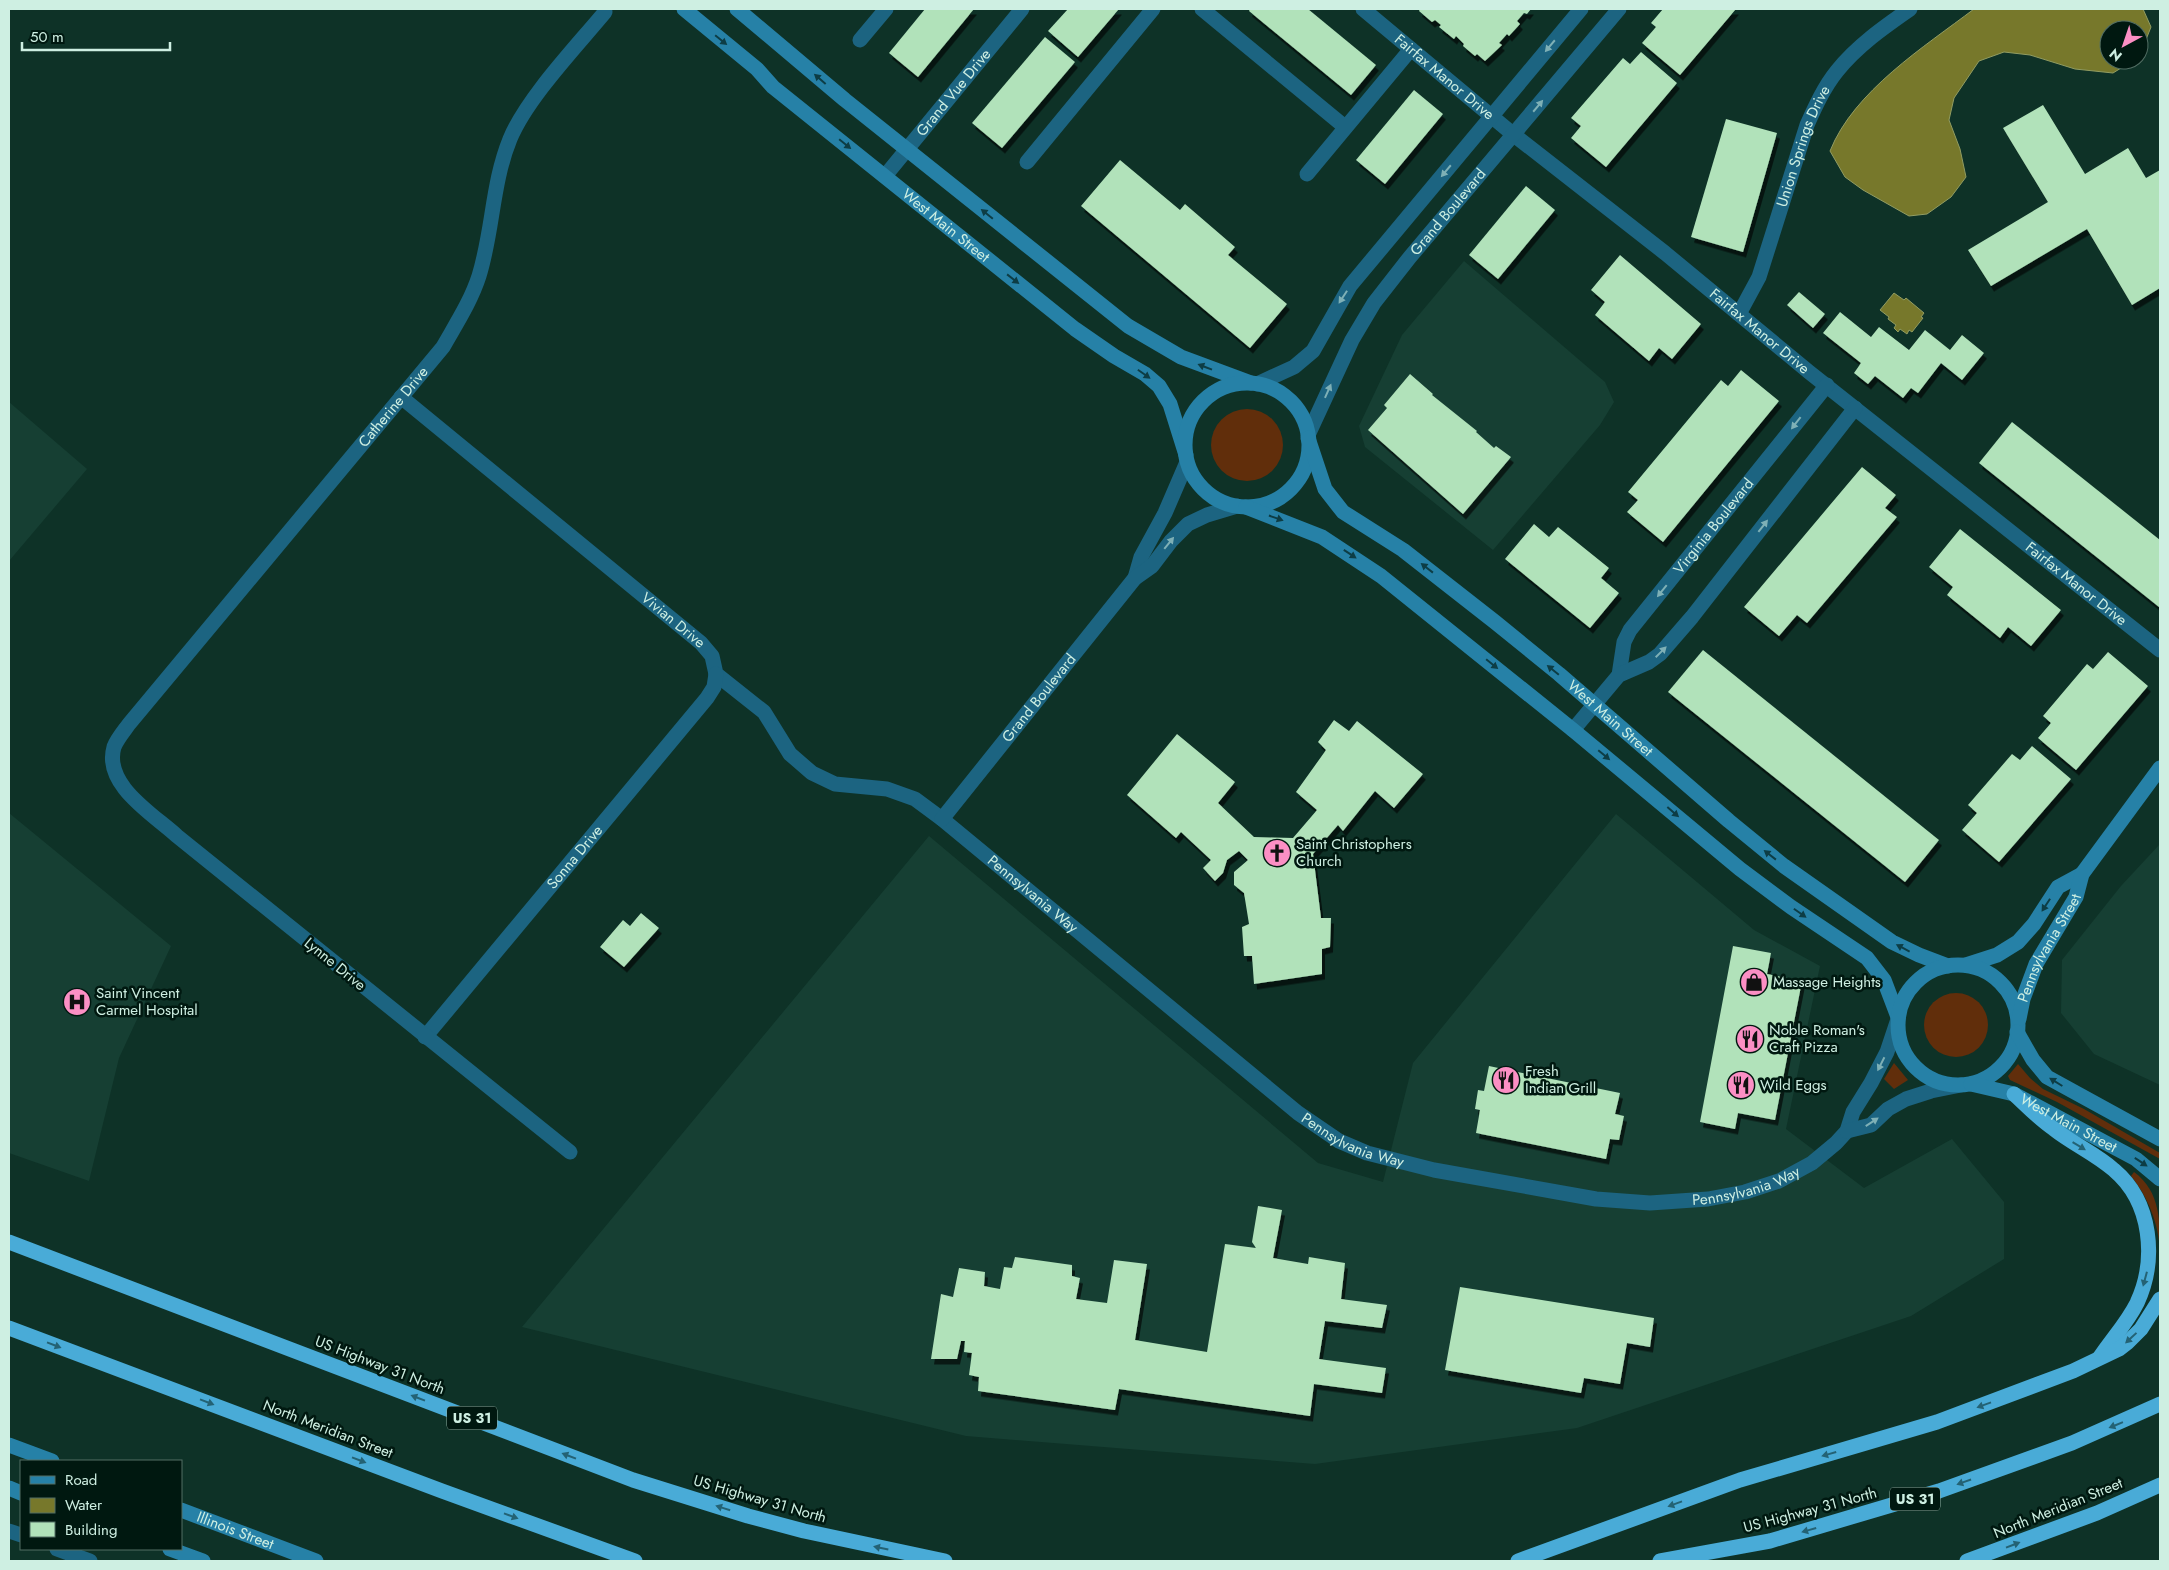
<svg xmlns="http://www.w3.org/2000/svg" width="2169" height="1570" viewBox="0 0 2169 1570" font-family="Jost,sans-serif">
	<defs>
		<filter id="shadow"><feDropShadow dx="3" dy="5.5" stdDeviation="0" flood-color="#0009"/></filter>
	</defs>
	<rect width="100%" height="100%" fill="#0e3227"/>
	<g fill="#163f33">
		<polygon points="1464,261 1605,382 1614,402 1600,425 1493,550 1365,447 1359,426 1402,335"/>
		<polygon points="9,402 87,469 9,561"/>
		<polygon points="9,813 171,946 119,1058 89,1181 9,1153"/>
		<polygon points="1616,814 1754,930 1820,966 1786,1129 1864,1188 1952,1139 2004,1202 2004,1259 1911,1316 1577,1428 1315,1464 966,1436 522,1327 929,836 1318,1163 1383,1182 1413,1063"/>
		<polygon points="2160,844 2160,1085 2094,1054 2061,1013 2062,960 2121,886"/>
	</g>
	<g fill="#612e0b">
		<circle cx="1247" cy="445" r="36"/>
		<circle cx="1956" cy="1025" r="32"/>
		<polygon points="1894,1063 1908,1080 1894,1089 1884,1079"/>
		<polygon points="2018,1064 2030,1078 2043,1089 2084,1109 2160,1153 2160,1159 2057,1102 2010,1080 2008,1076"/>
		<path d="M2134 1172C2161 1192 2160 1222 2160 1252 2159 1224 2148 1197 2131 1176Z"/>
	</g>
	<g fill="#77782b" stroke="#919c62">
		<path d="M1974 9H2143L2151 27 2139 57V30H2109V60H2134L2113 73 2075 69 2030 55 2004 52 1979 61 1954 98 1949 120 1960 149 1966 177 1951 197 1927 214 1909 216 1863 190 1845 177 1830 151C1854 91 1924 47 1974 9Z"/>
		<polygon points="1894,293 1904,300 1906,298 1924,313 1921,317 1923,318 1912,332 1909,330 1907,334 1900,329 1898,332 1894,328 1896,325 1888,319 1889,317 1880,310"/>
	</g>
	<g fill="#b1e2ba" filter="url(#shadow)">
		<polygon points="925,9 974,9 918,77 889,53"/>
		<polygon points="1068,9 1119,9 1078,57 1048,31"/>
		<polygon points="1250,9 1308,9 1376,65 1351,95 1249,11"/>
		<polygon points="1420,9 1531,9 1527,14 1524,13 1517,21 1520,24 1509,36 1507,34 1499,43 1502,45 1485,61 1477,54 1475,56 1463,46 1464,44 1456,36 1454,39 1439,27 1441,25 1435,20 1432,22 1419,11"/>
		<polygon points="1663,9 1736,9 1680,75 1642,43 1656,27 1651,23"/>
		<polygon points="1045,37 1075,62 1002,148 972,123"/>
		<polygon points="1641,52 1677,83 1606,167 1571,138 1581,126 1571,118 1623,58 1630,64"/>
		<polygon points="1414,90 1443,114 1385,184 1356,160"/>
		<polygon points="2043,105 2085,174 2128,148 2146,178 2160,170 2160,288 2132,305 2087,229 1991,286 1968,250 2048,202 2003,128"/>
		<polygon points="1726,119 1777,133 1743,252 1691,237"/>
		<polygon points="1120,160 1180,210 1185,204 1235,247 1228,255 1287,304 1250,348 1081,206"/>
		<polygon points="1526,186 1555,210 1498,279 1469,255"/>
		<polygon points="1620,255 1701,324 1672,359 1659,348 1649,361 1595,315 1605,302 1591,290"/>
		<polygon points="1799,292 1825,314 1813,328 1787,305"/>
		<polygon points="1840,312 1871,337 1879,327 1909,350 1925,330 1950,350 1962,335 1984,353 1962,380 1941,363 1918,393 1911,388 1903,398 1875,376 1868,384 1854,373 1861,363 1823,333"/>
		<polygon points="1741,370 1779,401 1663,542 1627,512 1638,500 1628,492 1721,380 1728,386"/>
		<polygon points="1410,374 1433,394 1432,395 1477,431 1476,432 1494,448 1496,446 1511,457 1463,514 1368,430 1387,408 1384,405"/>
		<polygon points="2012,422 2160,540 2159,607 1979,463"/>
		<polygon points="1862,467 1896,495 1885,508 1897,517 1807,623 1797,615 1779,636 1744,607"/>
		<polygon points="1534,524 1549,537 1558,527 1609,568 1601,578 1619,593 1590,628 1505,559"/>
		<polygon points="1960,529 2061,610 2031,646 2008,627 2000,638 1947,595 1953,587 1929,567"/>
		<polygon points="1703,650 1939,840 1905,882 1668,692"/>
		<polygon points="2108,652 2148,686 2076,770 2038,738 2051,723 2043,716 2087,664 2093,669"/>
		<polygon points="1334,720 1349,731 1357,721 1423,774 1394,808 1375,791 1343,831 1338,825 1313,854 1321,918 1331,918 1330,947 1322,949 1322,974 1254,984 1252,956 1244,956 1242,927 1249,924 1244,893 1234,885 1234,872 1248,860 1239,851 1227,860 1223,873 1215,881 1203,868 1211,860 1181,832 1176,838 1127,795 1177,734 1235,782 1218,803 1254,837 1293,838 1317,810 1296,792 1326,750 1318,742"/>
		<polygon points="2032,746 2071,779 1999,862 1962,830 1977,813 1968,805 2012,754 2020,760"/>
		<polygon points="641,913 659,928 624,967 600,947 623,920 630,926"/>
		<polygon points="1733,946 1771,953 1767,974 1802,981 1775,1120 1738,1113 1735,1129 1700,1122"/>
		<polygon points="1489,1066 1620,1093 1615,1114 1624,1116 1619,1140 1610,1139 1606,1159 1476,1133 1480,1110 1475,1109 1478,1090 1484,1091"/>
		<polygon points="1258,1206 1282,1210 1273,1258 1308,1264 1309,1257 1345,1263 1341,1299 1387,1305 1382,1328 1325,1321 1319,1359 1386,1368 1382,1393 1314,1384 1310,1416 1119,1389 1115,1410 978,1391 979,1377 969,1375 972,1353 964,1352 965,1341 961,1341 957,1359 931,1359 941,1294 953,1297 959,1268 985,1272 984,1286 1000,1289 1004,1267 1012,1268 1015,1257 1072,1265 1072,1276 1080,1278 1076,1299 1107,1303 1114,1260 1147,1264 1135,1340 1207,1352 1225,1244 1256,1248 1252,1242"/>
		<polygon points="1460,1287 1654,1318 1650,1347 1627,1343 1620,1384 1584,1378 1581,1393 1445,1370"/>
	</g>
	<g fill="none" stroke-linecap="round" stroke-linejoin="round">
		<g stroke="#1c6481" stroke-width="15">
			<polyline points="1202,9 1345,127"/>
			<path id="s1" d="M1363 9 1514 135 1665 253 1809 372 2160 650"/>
			<polyline points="860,40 886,9"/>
			<polyline points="1027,162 1153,9"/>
			<polyline points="1307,174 1411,49"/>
			<path id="s2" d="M885 176 1022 9"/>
			<path id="s3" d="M1739 314 1759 277 1807 125C1815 107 1824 87 1837 71 1857 46 1884 27 1910 9"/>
			<polyline points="1257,384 1294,367 1313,351 1350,286 1581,9"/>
			<path id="s4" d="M401 397 701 643 712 656 716 674 764 712 790 754 812 773 835 784 887 789 915 799 942 819 1298 1113 1339 1141 1367 1153 1434 1170 1596 1199 1650 1203 1708 1199 1745 1192 1779 1181 1812 1163 1836 1143 1847 1131 1853 1112 1871 1083 1887 1052 1898 1019"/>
			<path id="s5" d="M1308 435 1352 340 1374 303 1410 257 1619 9"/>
			<polyline points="1135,578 1141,557 1165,513 1187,462"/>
			<path id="s6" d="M1619 675 1624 642 1630 630 1827 385"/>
			<polyline points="1573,730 1619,675 1649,662 1660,654 1692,617 1855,408"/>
			<path id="s7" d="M942 819 1135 578 1152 566 1171 541 1188 524 1207 515 1237 506"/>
			<path id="s8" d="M425 1037 707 698 714 687 716 674"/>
			<polyline points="1847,1131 1871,1125 1888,1109 1906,1099 1931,1091 1961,1085"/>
			<path id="s9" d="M570 1152 177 836C153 814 103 785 114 747 117 739 124 731 129 724L443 347C456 324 471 301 479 276 493 231 492 183 510 139 527 98 576 47 605 12"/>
			<polyline points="9,1531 21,1535"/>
			<polyline points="57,1549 90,1561"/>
		</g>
		<g stroke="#2681a7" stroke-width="15">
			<path id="s10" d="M684 9 757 69 773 87 1075 329 1114 356 1145 374 1159 386 1170 404 1186 455"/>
			<polyline points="737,9 845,100 1128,326 1181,357 1251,383"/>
			<circle cx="1247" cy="445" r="62"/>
			<path id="s11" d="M1308 438 1325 489 1343 512 1403 550 1495 622 1559 674 1729 821 1784 866 1892 942 1919 955 1948 966"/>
			<polyline points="1246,507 1322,537 1381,576 1573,730 1740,869 1791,907 1867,958 1884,980 1898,1017"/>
			<polyline points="1966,965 1997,955 2018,942 2034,924 2058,887 2082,874"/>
			<circle cx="1958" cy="1025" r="60"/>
			<path id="s12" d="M2019 1019 2023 999 2036 964 2076 897 2082 874 2160 768"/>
			<polyline points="2017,1032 2033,1060 2047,1077 2160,1139"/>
			<path id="s13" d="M1971 1084 2014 1094 2136 1159 2160 1179"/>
			<polyline points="9,1445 52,1461"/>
			<polyline points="9,1488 21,1493"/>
			<path id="s14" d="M181 1510 316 1561"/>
			<polyline points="170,1549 203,1561"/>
		</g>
		<g stroke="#49abd7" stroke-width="15">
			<path d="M2014 1094C2027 1106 2039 1119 2054 1129 2073 1144 2096 1154 2114 1170 2152 1202 2157 1260 2137 1303 2127 1323 2112 1339 2100 1357"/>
			<polyline points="9,1242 633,1480 748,1516 804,1531 945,1561"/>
			<polyline points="9,1328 442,1491 635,1561"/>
			<polyline points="1518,1561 1740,1480 1937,1422 2073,1371 2119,1349 2128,1342 2141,1329 2160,1299"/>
			<polyline points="1660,1561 1770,1541 1939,1491 2072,1443 2160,1404"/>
			<polyline points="1967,1561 2097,1513 2160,1485"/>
		</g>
	</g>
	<defs><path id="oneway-solid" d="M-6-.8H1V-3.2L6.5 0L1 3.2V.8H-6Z" transform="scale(1.25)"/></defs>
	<g fill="#0d3d45">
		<use href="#oneway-solid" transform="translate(721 40) rotate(39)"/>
		<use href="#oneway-solid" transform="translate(820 79) rotate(-139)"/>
		<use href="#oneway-solid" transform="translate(845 144) rotate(39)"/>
		<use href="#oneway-solid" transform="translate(987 214) rotate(-141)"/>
		<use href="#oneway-solid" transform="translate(1013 279) rotate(38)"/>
		<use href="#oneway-solid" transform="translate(1205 367) rotate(-159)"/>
		<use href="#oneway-solid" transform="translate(1144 374) rotate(35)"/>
		<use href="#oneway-solid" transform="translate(1276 518) rotate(19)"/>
		<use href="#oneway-solid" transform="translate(1350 554) rotate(34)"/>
		<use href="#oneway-solid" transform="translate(1427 568) rotate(-142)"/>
		<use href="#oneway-solid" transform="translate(1492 664) rotate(39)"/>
		<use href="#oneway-solid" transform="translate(1553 670) rotate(-141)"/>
		<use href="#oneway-solid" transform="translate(1604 755) rotate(40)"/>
		<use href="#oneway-solid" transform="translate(1673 812) rotate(41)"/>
		<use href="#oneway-solid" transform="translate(1770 855) rotate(-142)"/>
		<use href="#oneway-solid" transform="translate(2046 905) rotate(123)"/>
		<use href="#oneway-solid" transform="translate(1800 913) rotate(35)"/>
		<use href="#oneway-solid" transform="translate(1903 948) rotate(-152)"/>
		<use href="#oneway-solid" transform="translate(2056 1082) rotate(-148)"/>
		<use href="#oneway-solid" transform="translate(2141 1162) rotate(34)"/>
	</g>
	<g fill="#7eb0b6">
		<use href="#oneway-solid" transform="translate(1550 46) rotate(130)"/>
		<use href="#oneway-solid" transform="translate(1538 106) rotate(-50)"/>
		<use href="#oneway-solid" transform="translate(1446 171) rotate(130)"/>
		<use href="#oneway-solid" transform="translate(1343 297) rotate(123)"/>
		<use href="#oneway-solid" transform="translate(1328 391) rotate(-66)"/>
		<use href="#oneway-solid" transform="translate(1796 423) rotate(128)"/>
		<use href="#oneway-solid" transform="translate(1763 526) rotate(-52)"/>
		<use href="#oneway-solid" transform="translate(1169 543) rotate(-51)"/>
		<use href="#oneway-solid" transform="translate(1662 591) rotate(129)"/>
		<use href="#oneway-solid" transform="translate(1661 652) rotate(-45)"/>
		<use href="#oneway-solid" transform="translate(1881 1064) rotate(117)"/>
		<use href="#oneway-solid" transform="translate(1872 1122) rotate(-33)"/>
	</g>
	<g fill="#246274">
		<use href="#oneway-solid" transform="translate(2079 1146) rotate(31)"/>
		<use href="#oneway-solid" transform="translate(2145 1279) rotate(105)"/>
		<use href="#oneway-solid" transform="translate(2131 1338) rotate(137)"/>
		<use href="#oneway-solid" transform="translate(54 1345) rotate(21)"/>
		<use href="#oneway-solid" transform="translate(418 1398) rotate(-159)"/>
		<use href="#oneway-solid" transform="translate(207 1402) rotate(21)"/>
		<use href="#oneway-solid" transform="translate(1984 1405) rotate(160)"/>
		<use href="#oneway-solid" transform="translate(2116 1425) rotate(158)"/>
		<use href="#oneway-solid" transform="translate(1829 1454) rotate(164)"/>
		<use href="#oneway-solid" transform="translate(569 1456) rotate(-159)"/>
		<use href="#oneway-solid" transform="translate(359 1460) rotate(21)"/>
		<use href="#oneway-solid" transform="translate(1964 1482) rotate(161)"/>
		<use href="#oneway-solid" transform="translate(1675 1504) rotate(160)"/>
		<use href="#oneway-solid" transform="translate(723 1508) rotate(-163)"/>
		<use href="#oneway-solid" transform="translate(511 1516) rotate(20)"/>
		<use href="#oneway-solid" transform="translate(1809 1530) rotate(164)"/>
		<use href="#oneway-solid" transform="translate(2013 1545) rotate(-21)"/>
		<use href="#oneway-solid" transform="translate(881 1548) rotate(-168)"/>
	</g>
	<defs>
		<g id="church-disc" transform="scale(1.4375)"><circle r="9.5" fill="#fb8fc4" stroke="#001810"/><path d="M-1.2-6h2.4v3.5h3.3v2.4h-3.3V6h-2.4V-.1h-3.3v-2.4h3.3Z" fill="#111"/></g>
		<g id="shop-disc" transform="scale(1.4375)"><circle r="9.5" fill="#fb8fc4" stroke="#001810"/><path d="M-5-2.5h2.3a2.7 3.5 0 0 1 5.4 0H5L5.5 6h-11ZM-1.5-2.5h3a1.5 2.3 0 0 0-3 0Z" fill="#111"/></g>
		<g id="hospital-disc" transform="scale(1.4375)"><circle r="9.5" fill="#fb8fc4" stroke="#001810"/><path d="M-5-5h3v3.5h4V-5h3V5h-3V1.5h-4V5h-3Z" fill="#111"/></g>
		<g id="restaurant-disc" transform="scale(1.4375)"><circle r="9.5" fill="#fb8fc4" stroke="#001810"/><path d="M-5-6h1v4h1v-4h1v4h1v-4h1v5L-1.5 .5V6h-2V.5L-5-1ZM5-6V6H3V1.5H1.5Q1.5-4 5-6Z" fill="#111"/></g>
	</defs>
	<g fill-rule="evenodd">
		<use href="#church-disc" x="1277" y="853"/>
		<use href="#shop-disc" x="1754" y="982"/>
		<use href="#hospital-disc" x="77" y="1002"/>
		<use href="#restaurant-disc" x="1750" y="1039"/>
		<use href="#restaurant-disc" x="1506" y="1080"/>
		<use href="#restaurant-disc" x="1741" y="1085"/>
	</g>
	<g text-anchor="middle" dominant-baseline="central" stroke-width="5" stroke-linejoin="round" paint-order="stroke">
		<g fill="#001810" stroke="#90aea3" stroke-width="1">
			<rect x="447" y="1406.5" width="50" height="23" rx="4"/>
			<rect x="1890" y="1487.5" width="50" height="23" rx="4"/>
		</g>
		<g font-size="14" font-weight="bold" fill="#ceefe2">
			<text x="472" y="1418">US 31</text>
			<text x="1915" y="1499">US 31</text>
		</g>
		<g font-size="15" fill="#ceefe2" stroke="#001810">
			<text stroke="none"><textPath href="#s1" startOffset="106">Fairfax Manor Drive</textPath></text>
			<text stroke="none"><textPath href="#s2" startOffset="108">Grand Vue Drive</textPath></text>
			<text stroke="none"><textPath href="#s3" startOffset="180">Union Springs Drive</textPath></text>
			<text stroke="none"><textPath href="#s5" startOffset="265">Grand Boulevard</textPath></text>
			<text stroke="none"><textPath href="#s10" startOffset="340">West Main Street</textPath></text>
			<text stroke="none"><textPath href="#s1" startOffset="511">Fairfax Manor Drive</textPath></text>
			<text stroke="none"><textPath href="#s9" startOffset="1060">Catherine Drive</textPath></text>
			<text stroke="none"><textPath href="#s6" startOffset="180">Virginia Boulevard</textPath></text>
			<text stroke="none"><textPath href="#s1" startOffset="916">Fairfax Manor Drive</textPath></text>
			<text stroke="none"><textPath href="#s4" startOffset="352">Vivian Drive</textPath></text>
			<text stroke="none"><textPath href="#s7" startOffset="155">Grand Boulevard</textPath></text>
			<text stroke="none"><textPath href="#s11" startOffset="421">West Main Street</textPath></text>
			<text stroke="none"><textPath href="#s8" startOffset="234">Sonna Drive</textPath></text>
			<text stroke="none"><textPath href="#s4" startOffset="822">Pennsylvania Way</textPath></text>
			<text stroke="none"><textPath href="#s12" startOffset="78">Pennsylvania Street</textPath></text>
			<text transform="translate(335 964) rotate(39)">Lynne Drive</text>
			<text stroke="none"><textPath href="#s13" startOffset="106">West Main Street</textPath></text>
			<text stroke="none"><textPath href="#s4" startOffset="1228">Pennsylvania Way</textPath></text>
			<text stroke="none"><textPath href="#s4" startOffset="1632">Pennsylvania Way</textPath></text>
			<text transform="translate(380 1365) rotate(21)">US Highway 31 North</text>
			<text transform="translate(328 1429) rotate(21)">North Meridian Street</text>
			<text transform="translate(760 1499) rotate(16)">US Highway 31 North</text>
			<text transform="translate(2058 1508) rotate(-22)">North Meridian Street</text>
			<text transform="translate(1810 1510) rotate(-15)">US Highway 31 North</text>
			<text stroke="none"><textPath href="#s14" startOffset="58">Illinois Street</textPath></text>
		</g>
		<g font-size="15" fill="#ceefe2" stroke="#001810" text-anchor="start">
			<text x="1296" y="844">Saint Christophers<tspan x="1296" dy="17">Church</tspan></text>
			<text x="1773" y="982">Massage Heights</text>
			<text x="96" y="993">Saint Vincent<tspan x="96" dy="17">Carmel Hospital</tspan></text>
			<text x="1769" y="1030">Noble Roman's<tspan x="1769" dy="17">Craft Pizza</tspan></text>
			<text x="1525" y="1071">Fresh<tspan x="1525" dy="17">Indian Grill</tspan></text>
			<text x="1760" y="1085">Wild Eggs</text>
		</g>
	</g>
	<rect width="2169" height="1570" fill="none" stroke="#ceefe2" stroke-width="20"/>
	<rect x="20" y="1460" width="162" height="90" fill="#001810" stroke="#526e64"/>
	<rect x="30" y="1476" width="25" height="8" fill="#2681a7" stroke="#526e64"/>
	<text x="65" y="1485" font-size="15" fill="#ceefe2">Road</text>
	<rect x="30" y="1498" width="25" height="15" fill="#77782b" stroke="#526e64"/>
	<text x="65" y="1510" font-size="15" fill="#ceefe2">Water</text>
	<rect x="30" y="1522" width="25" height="15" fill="#b1e2ba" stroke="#526e64"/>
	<text x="65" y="1535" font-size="15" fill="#ceefe2">Building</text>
	<g transform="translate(2124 45) rotate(220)"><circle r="24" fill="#001810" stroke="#526e64"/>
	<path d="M0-4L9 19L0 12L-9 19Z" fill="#fb8fc4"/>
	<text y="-8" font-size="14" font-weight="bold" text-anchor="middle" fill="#ceefe2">N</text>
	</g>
	<path d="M22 42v8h148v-8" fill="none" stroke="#ceefe2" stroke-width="2.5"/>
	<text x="30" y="42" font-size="15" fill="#ceefe2" stroke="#001810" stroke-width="4" paint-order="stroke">50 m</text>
</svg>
